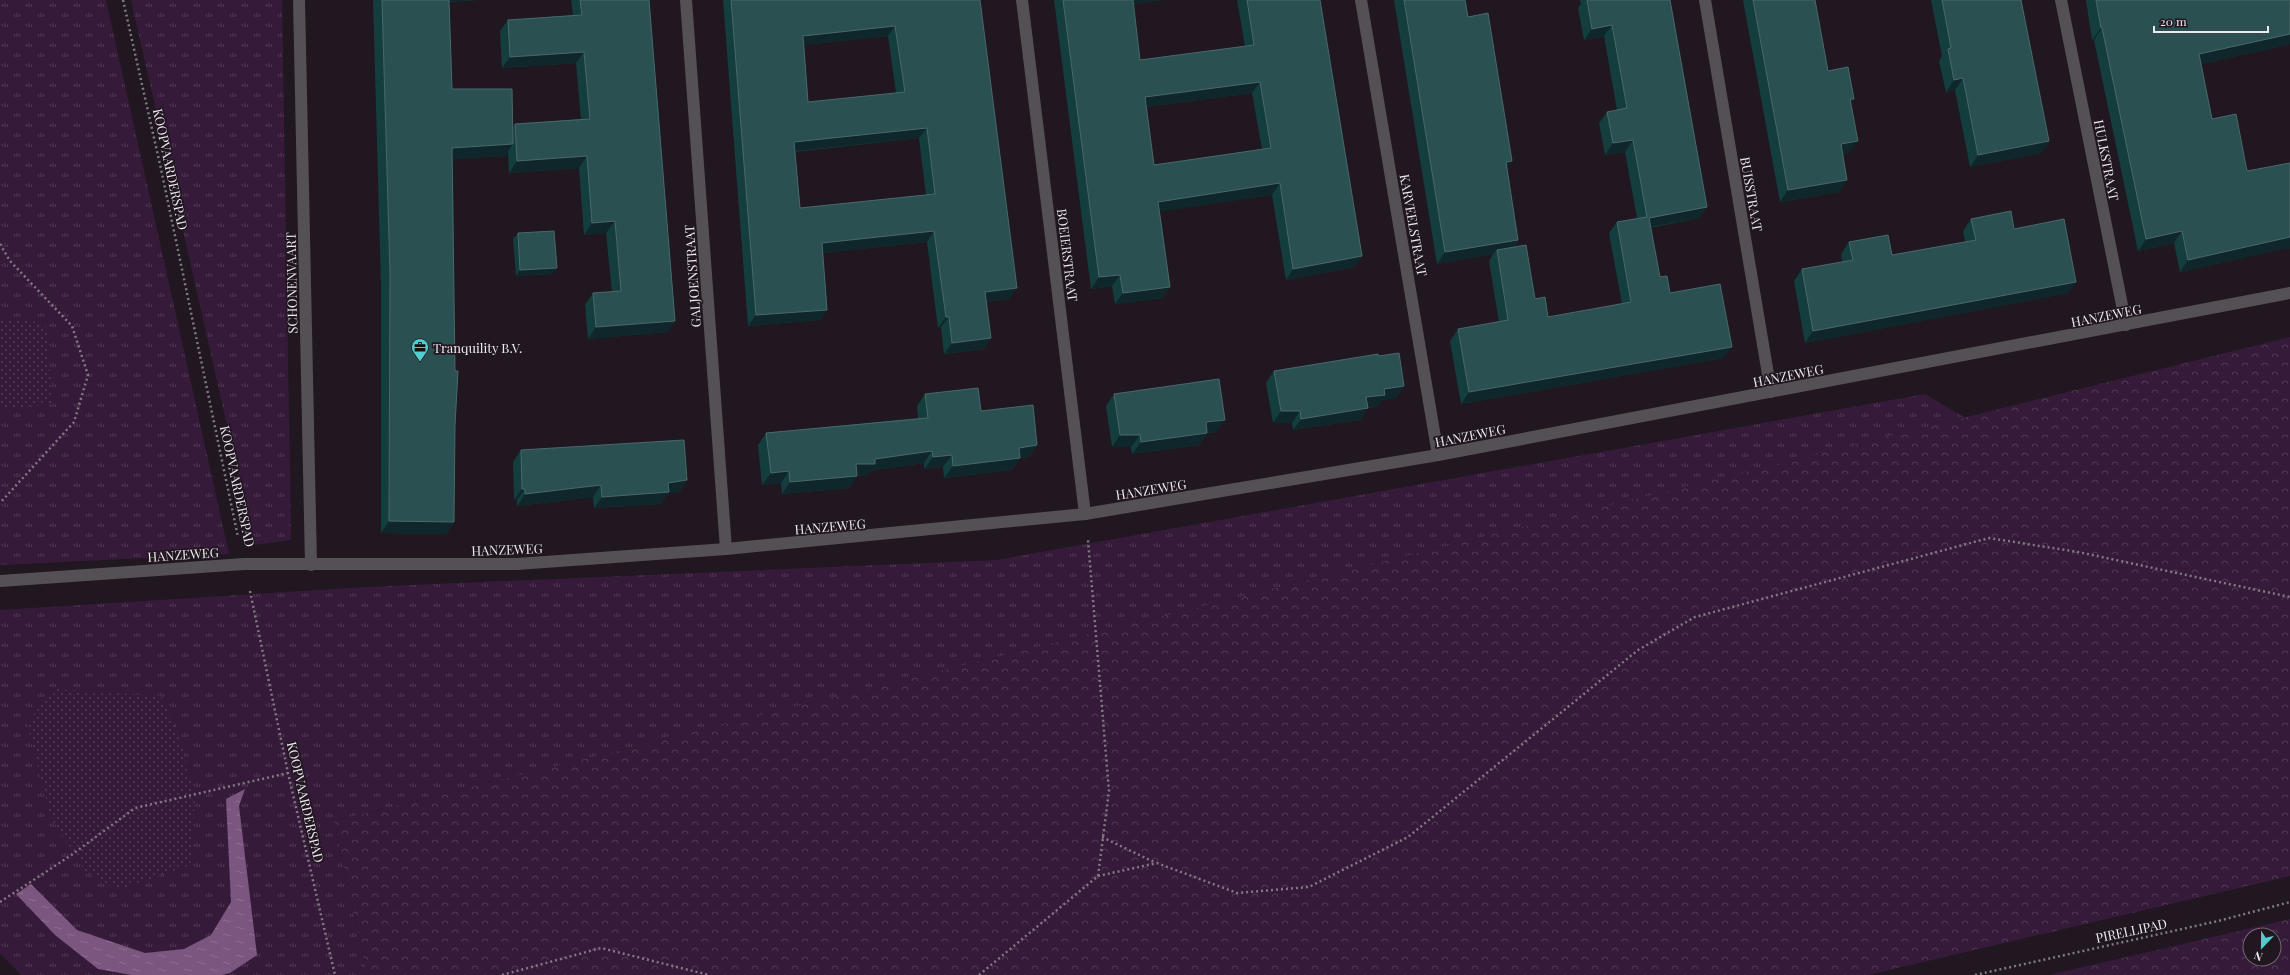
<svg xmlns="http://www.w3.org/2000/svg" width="2290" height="975" viewBox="0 0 2290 975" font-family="'Playfair Display',serif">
	<defs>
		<pattern id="grass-tufts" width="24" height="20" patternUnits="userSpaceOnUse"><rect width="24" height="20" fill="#361a39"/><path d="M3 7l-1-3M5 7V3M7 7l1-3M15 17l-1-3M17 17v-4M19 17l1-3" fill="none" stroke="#533b56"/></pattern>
		<pattern id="forest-crowns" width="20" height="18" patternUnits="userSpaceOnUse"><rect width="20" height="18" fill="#361a39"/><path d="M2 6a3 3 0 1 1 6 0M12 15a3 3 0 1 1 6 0" fill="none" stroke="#533b56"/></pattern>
		<pattern id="park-dots" width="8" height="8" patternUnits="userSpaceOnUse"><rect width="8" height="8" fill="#361a39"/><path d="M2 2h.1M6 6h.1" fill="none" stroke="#533b56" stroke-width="1.8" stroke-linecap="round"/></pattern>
		<pattern id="water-ripples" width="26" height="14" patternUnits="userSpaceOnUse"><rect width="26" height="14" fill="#7b567f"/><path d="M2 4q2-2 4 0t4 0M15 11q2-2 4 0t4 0" fill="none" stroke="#8e6e91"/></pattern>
	</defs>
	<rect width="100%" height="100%" fill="#201721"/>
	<g fill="url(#grass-tufts)">
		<polygon points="0,0 106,0 229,554 0,565"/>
		<polygon points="131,0 282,0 291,540 254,545"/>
		<polygon points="1925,394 1965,418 334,821 367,975 21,975 0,953 0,610 367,587 997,560"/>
	</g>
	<g fill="url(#forest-crowns)" fill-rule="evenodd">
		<polygon points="2290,337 2290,876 1868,975 367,975 334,821"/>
		<path d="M2290 919V975H2049ZM2250 935H2274V959H2250Z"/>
	</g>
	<g fill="url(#park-dots)">
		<polygon points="0,319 27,319 46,326 53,404 0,409"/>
		<polygon points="52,689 161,696 178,732 195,799 190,865 118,890 86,872 51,818 27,724"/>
	</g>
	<polygon fill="url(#water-ripples)" points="245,789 239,806 257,955 230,973 222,975 131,975 98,969 55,935 16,894 31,884 77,930 145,953 184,949 211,935 231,902 226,799"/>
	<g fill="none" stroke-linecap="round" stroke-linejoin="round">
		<g stroke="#827a83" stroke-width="2.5" stroke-dasharray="2 3" stroke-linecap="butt">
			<polyline points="123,0 161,169 238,537"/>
			<polyline points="0,244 10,261 72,326 88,375 74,422 0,503"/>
			<polyline points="250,591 288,773 335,975"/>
			<polyline points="1102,837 1156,863"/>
			<polyline points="1098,876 1157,863 1237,893 1309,887 1408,837 1638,650 1695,617 1989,538 2078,552 2290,597"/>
			<polyline points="0,902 70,856 135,808 288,773"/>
			<polyline points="502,975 601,948 709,975"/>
			<polyline points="979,975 1098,876 1109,791 1088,540"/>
			<polyline points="1975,975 2218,921 2290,902"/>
		</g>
		<g stroke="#555055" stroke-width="12">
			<polyline points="299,0 311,565"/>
			<polyline points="686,0 726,549"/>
			<polyline points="1022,0 1085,514"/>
			<polyline points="1361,0 1438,455"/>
			<polyline points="1705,0 1771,392"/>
			<polyline points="2061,0 2126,325"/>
			<polyline points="0,581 244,564 517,564 726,549 1085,514 1438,455 2290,293"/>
		</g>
	</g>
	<g fill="#143e3e" fill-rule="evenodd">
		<polygon points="373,0 478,0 449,2 452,89 513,127 515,124 581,119 576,63 502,68 500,31 508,20 573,15 571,0 649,0 675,321 667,332 588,339 585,305 593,293 612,292 606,233 584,235 579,168 509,173 508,152 505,156 453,159 455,425 454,522 446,534 381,533 381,285"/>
		<path d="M723 0H980L1009 299 986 302 991 338 983 349 944 354 941 327 938 328 927 242 823 253 827 310 820 320 748 326ZM888 36 896 93 808 102 804 45ZM919 138 926 195 800 208 795 152Z"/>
		<path d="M1054 0H1163L1133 4 1140 60 1245 46 1237 0H1320L1362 256 1354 267 1286 280 1272 195 1160 211 1170 287 1162 298 1115 304 1112 286 1091 289ZM1252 93 1262 149 1154 165 1146 107Z"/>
		<polygon points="1394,0 1465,0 1468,17 1507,168 1518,240 1514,247 1535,299 1548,317 1622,304 1609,233 1617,222 1637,218 1625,152 1605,155 1599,123 1607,112 1617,110 1604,36 1584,40 1578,8 1581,4 1580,0 1670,0 1707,207 1699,218 1650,228 1660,277 1670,293 1723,358 1461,404 1450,341 1458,329 1499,322 1489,261 1493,254 1437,264"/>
		<polygon points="1743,0 1815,0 1828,71 1854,99 1851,103 1850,152 1843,154 1839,192 1780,202"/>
		<polygon points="1931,0 2021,0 2049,141 2041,153 1970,167 1955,90 1946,92 1939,61 1942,56"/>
		<polygon points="2086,0 2290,0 2290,44 2201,64 2212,119 2247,171 2290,163 2290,249 2282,249 2180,272 2174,243 2138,251 2094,40 2092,40"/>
		<polygon points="1971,219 2014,229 2076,282 2068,293 1805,343 1794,281 1802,269 1842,262 1841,254 1849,242 1892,255 1965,242 1963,231"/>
		<polygon points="518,233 552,274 516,276 513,239"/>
		<polygon points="1379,356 1404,386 1396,398 1381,400 1377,407 1368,408 1360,420 1293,430 1292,423 1273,423 1266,383 1274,371"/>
		<polygon points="925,394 981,411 1037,445 1029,457 1020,458 1012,470 944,478 943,467 924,469 924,463 870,471 867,476 857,476 849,488 782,494 781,483 762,485 758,445 766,433 918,418 917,406"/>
		<polygon points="1114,394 1216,432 1207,433 1199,445 1132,454 1131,447 1112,447 1106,406"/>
		<polygon points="521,450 687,480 679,492 668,493 661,504 594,508 593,497 517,506 517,500 514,500 513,462"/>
	</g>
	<g fill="#0f272b">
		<polygon points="442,0 478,0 440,2"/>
		<polygon points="1128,0 1163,0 1124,5"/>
		<polygon points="1612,25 1604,36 1584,40 1592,29"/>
		<polygon points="895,26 888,36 795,46 803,36"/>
		<polygon points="2101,28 2102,28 2094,40 2092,40"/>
		<polygon points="2290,34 2290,44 2191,66 2199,54"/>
		<polygon points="584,52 576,63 502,68 510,57"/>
		<polygon points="1963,78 1955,90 1946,92 1954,80"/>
		<polygon points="1260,82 1252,93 1137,108 1145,97"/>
		<polygon points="1850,99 1854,99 1846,110"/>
		<polygon points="927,128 919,138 787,152 794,142"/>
		<polygon points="1633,140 1625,152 1605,155 1613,143"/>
		<polygon points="1858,141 1850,152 1833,156 1841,144"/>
		<polygon points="2049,141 2041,153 1970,167 1978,155"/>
		<polygon points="513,144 505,156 444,160 452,148"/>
		<polygon points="587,156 579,168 509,173 517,161"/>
		<polygon points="1512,161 1504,173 1506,162"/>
		<polygon points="1847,180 1839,192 1780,202 1788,190"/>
		<polygon points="1280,183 1272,195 1151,213 1158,202"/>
		<polygon points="1707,207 1699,218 1640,229 1649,218"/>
		<polygon points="615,221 606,233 584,235 592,223"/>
		<polygon points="934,231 927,242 815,254 822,243"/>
		<polygon points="2182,231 2174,243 2138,251 2146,239"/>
		<polygon points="2290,237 2290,249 2282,249 2180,272 2188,260"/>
		<polygon points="1518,240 1510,252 1497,250 1493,254 1437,264 1445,252"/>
		<polygon points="1362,256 1354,267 1286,280 1293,269"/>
		<polygon points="557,268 552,274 516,276 520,270"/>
		<polygon points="1120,275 1112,286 1091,289 1099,277"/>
		<polygon points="2076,282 2068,293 1805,343 1813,331"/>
		<polygon points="1170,287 1162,298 1115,304 1123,293"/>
		<polygon points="1017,288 1009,299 977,303 985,292"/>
		<polygon points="827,310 820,320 748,326 756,315"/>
		<polygon points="946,317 949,317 941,327 938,328"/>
		<polygon points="675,321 667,332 588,339 596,327"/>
		<polygon points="991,338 983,349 944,354 952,343"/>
		<polygon points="1732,347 1723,358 1461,404 1469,392"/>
		<polygon points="1404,386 1396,398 1381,400 1377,407 1358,409 1366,397 1384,389"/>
		<polygon points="1368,408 1360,420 1293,430 1301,419"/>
		<polygon points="1281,411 1300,411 1292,423 1273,423"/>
		<polygon points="1225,420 1216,432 1207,433 1199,445 1132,454 1141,442 1206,422"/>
		<polygon points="1120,435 1140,435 1131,447 1112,447"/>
		<polygon points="1037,445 1029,457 1020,458 1012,470 944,478 953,466 1019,448"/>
		<polygon points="932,451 924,463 870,471 867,476 848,476 856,464 875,459"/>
		<polygon points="952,455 943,467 924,469 933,457"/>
		<polygon points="789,471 781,483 762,485 771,473"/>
		<polygon points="857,476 849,488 782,494 790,482"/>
		<polygon points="687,480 679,492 668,493 661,504 594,508 602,497 668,483"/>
		<polygon points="601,485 593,497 517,506 525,494"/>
		<polygon points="522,489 525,489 517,500 514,500"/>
		<polygon points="389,521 454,522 446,534 381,533"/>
	</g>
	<g fill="#2b5051" stroke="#4a686a" fill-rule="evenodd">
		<polygon points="382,0 449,0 452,89 512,89 513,144 452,148 455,371 458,371 455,425 454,522 389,521 390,273"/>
		<polygon points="580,0 649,0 675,321 596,327 593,293 621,291 615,221 592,223 587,156 517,161 515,124 590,119 584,52 510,57 508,20 582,15"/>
		<path d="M731 0H980L1017 288 985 292 991 338 952 343 949 317H946L934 231 822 243 827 310 756 315ZM895 26 905 92 808 102 803 36ZM927 128 935 194 800 208 794 142Z"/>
		<path d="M1063 0H1133L1140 60 1254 45 1247 0H1320L1362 256 1293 269 1280 183 1158 202 1170 287 1123 293 1120 275 1099 277ZM1260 82 1271 148 1154 165 1145 97Z"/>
		<polygon points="1404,0 1465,0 1468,17 1488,13 1512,161 1506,162 1518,240 1445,252"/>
		<polygon points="1587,0 1670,0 1707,207 1649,218 1660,277 1667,276 1670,293 1720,284 1732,347 1469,392 1458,329 1508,320 1497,250 1526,245 1535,299 1545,297 1548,317 1631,302 1617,222 1647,217 1633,140 1613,143 1607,112 1627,108 1612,25 1592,29"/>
		<polygon points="1753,0 1815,0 1828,71 1848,67 1854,99 1850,99 1858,141 1841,144 1847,180 1788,190"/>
		<polygon points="1942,0 2021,0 2049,141 1978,155 1963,78 1954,80 1948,49 1951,48"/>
		<polygon points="2096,0 2290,0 2290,34 2199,54 2212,119 2236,114 2247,171 2290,163 2290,237 2188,260 2182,231 2146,239 2102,28 2101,28"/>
		<polygon points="2011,211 2014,229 2064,219 2076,282 1813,331 1802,269 1853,260 1849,242 1888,235 1892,255 1976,240 1971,219"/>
		<polygon points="554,231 557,268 520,270 518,233"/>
		<polygon points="1399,353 1404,386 1384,389 1385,395 1366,397 1368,408 1301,419 1300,411 1281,411 1274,371 1378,354 1379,356"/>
		<polygon points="1219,379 1225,420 1206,422 1207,433 1141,442 1140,435 1120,435 1114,394"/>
		<polygon points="978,388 981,411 1033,405 1037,445 1019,448 1020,458 953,466 952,455 933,457 932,451 875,459 875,464 856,464 857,476 790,482 789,471 771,473 766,433 928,418 925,394"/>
		<polygon points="684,440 687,480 668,483 669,492 602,497 601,485 525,494 525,489 522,489 521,450"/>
	</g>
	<defs>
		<g id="office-pin" transform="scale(0.9)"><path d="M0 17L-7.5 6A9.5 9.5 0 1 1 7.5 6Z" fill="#52cdcd" stroke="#201721"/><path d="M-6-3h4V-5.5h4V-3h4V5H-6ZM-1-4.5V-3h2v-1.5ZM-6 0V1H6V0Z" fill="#111"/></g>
	</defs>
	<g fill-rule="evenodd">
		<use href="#office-pin" x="420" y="347"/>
	</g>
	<g text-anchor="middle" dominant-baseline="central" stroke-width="3.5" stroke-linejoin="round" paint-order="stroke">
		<g font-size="13" fill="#efe8ef" stroke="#201721">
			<text transform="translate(2107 160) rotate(79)">HULKSTRAAT</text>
			<text transform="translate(171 169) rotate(78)">KOOPVAARDERSPAD</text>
			<text transform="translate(1752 194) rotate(80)">BUISSTRAAT</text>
			<text transform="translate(1414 225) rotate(80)">KARVEELSTRAAT</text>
			<text transform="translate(1068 255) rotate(83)">BOEIERSTRAAT</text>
			<text transform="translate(692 276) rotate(-94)">GALJOENSTRAAT</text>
			<text transform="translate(291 283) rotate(-91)">SCHONENVAART</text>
			<text transform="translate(2106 315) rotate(-11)">HANZEWEG</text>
			<text transform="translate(1788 375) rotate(-11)">HANZEWEG</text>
			<text transform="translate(1470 435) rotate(-11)">HANZEWEG</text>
			<text transform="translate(238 486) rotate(78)">KOOPVAARDERSPAD</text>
			<text transform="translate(1151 489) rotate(-9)">HANZEWEG</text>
			<text transform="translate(830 526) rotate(-5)">HANZEWEG</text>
			<text transform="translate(507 549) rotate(-2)">HANZEWEG</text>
			<text transform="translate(183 554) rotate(-4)">HANZEWEG</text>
			<text transform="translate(306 802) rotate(77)">KOOPVAARDERSPAD</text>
			<text transform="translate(2131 930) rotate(-12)">PIRELLIPAD</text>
		</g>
		<g font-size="13" fill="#efe8ef" stroke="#201721" text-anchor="start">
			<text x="433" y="347">Tranquility B.V.</text>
		</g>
	</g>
	<g transform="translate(2262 947) rotate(202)"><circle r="19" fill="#201721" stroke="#736b73"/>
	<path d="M0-3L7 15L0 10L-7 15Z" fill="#52cdcd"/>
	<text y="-6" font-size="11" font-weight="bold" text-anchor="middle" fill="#efe8ef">N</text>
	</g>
	<path d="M2154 26v6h114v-6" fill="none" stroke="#efe8ef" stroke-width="2"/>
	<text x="2160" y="26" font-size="12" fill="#efe8ef" stroke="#201721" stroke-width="3" paint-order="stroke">20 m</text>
</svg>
